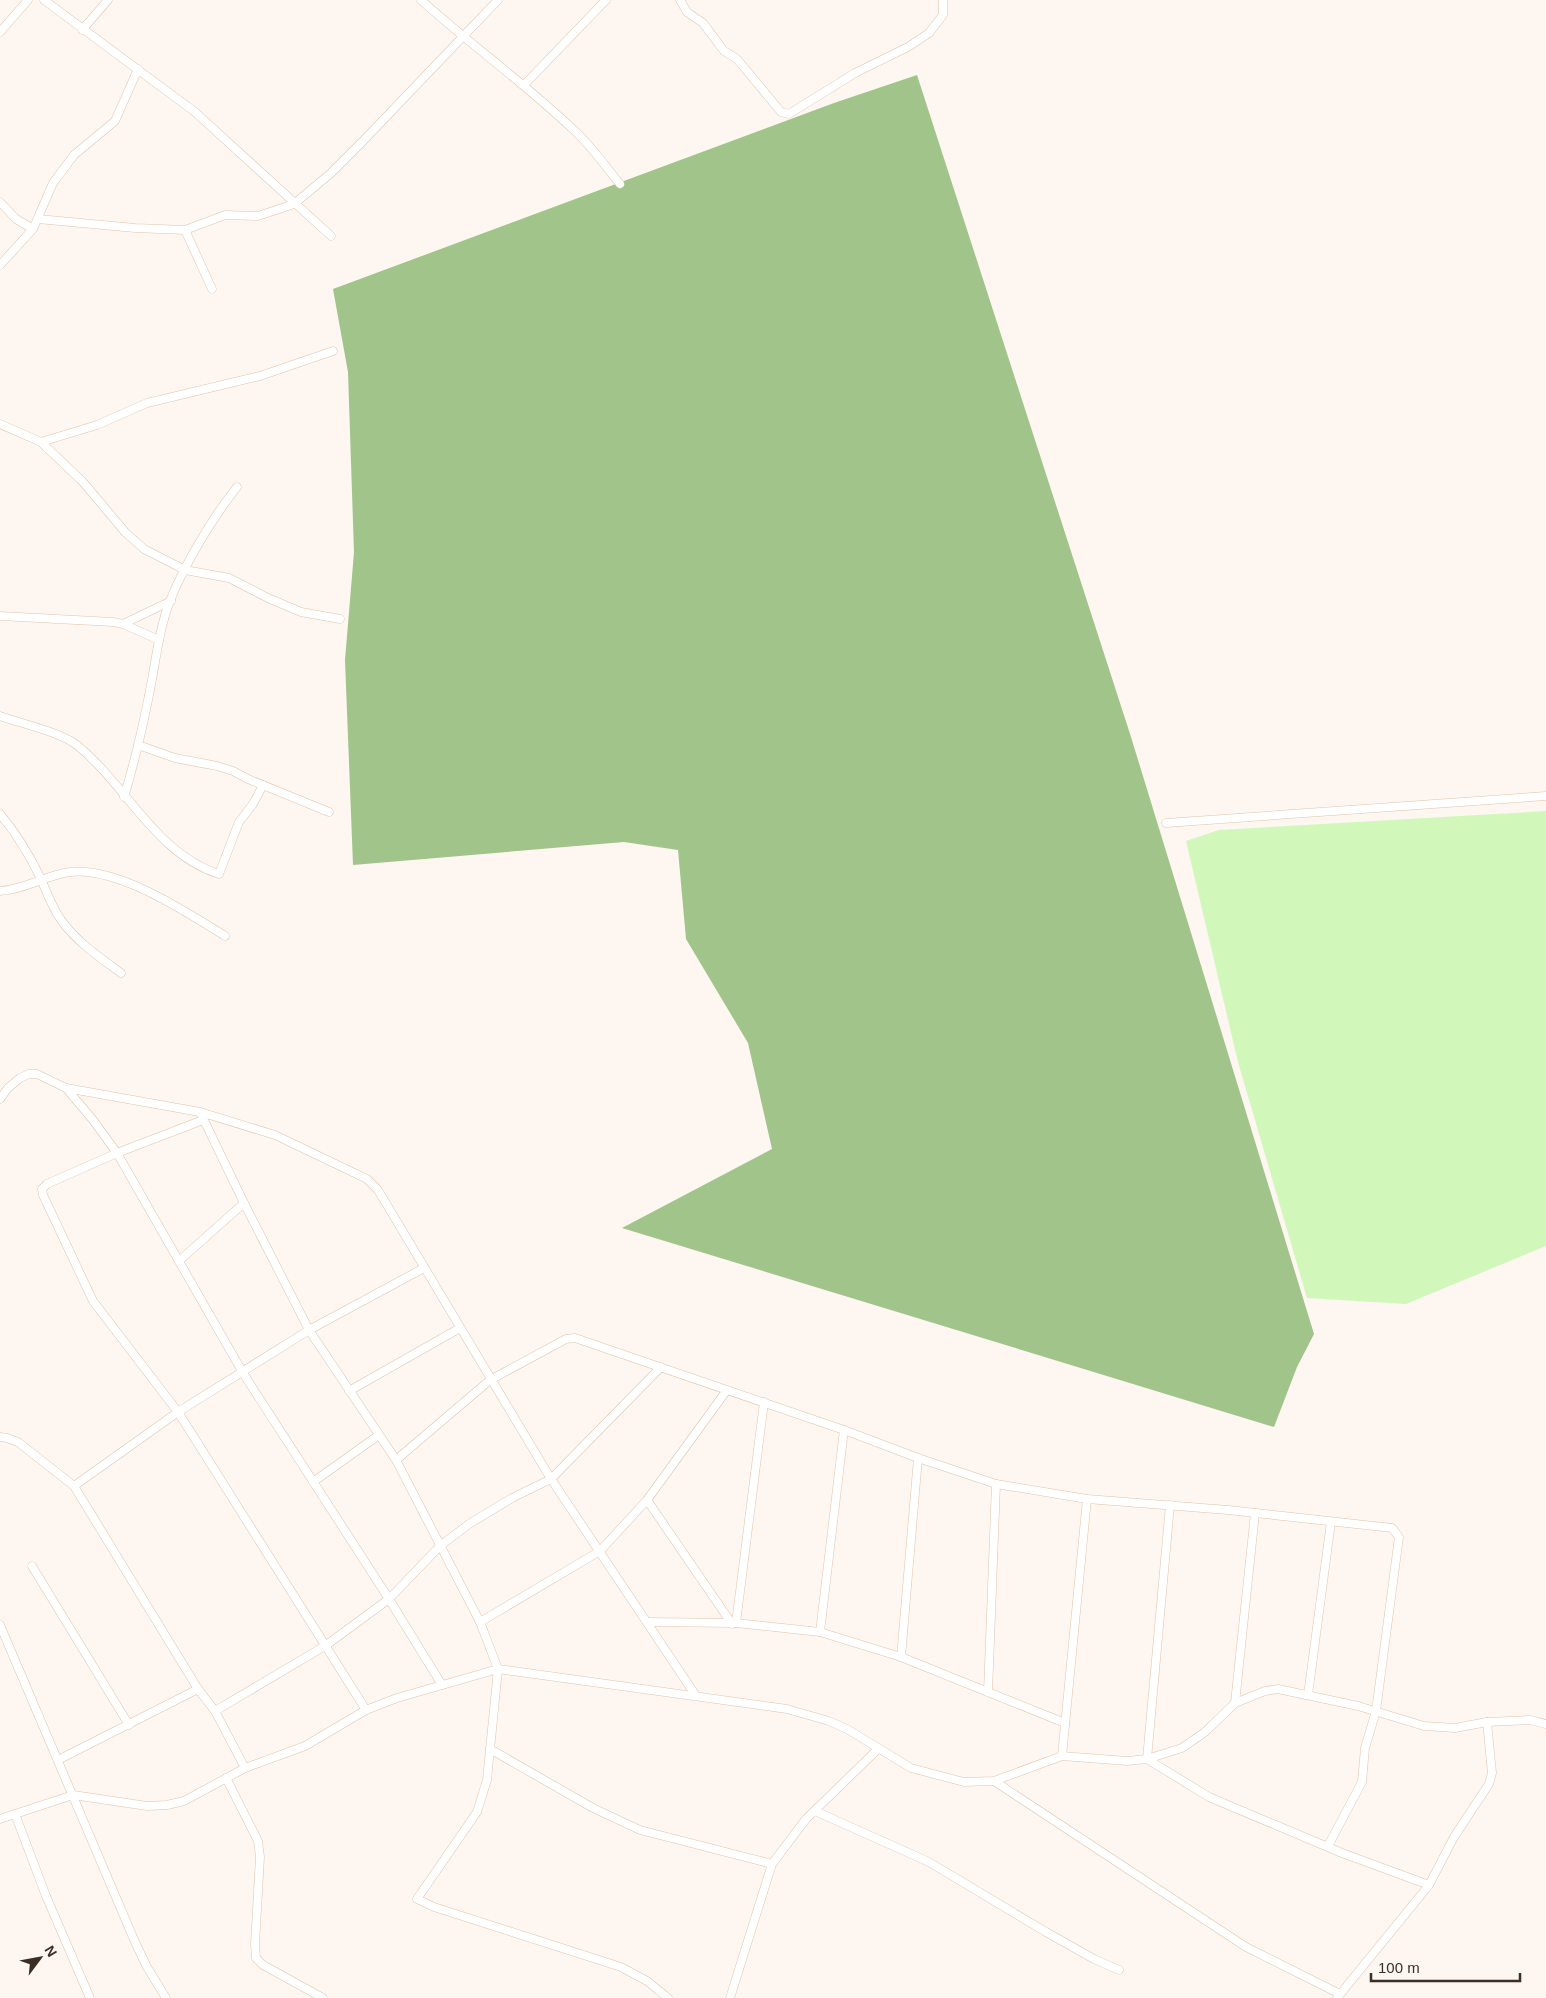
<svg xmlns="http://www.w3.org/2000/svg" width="1546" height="1998" viewBox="0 0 1546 1998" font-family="Helvetica,sans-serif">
	<rect width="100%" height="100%" fill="#fdf6f1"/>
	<polygon fill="#d2f7bb" points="1546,811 1546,1246 1406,1304 1307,1298 1238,1062 1186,841 1219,830"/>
	<polygon fill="#a0c48a" points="917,75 1131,737 1314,1334 1297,1367 1274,1427 622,1228 772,1149 748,1043 686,939 678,850 624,842 353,865 345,660 354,552 348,372 333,289 834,103"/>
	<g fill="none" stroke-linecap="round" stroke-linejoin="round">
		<g stroke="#e1c3aa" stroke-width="9">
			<g id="minor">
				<polyline points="44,0 195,112 331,236"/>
				<path d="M421 0C472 46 527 85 576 132 592 147 606 167 620 184"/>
				<polyline points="680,0 687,12 703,23 724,51 737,59 781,112 789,114 855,73 908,47 929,33 943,15 943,0"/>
				<polyline points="82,30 108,0"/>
				<polyline points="0,32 28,0"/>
				<polyline points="524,85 606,0"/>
				<polyline points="0,202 16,219 33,229"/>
				<polyline points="38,219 135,228 185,230 225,215 258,216 294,204 331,173 363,141 498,0"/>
				<polyline points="185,230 212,289"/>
				<polyline points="0,265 33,229 53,183 74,155 115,121 138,69"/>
				<polyline points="0,424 41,442 83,482 125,532 144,549 185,570 229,578 268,598 301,612 340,619"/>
				<polyline points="41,442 97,425 147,403 260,376 333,351"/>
				<polyline points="0,616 113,622 123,624 171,601"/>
				<polyline points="123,624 159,640"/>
				<path d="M0 716C22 724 61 732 78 746 126 785 157 855 219 874L239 822 253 804 263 785"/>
				<polyline points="138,745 175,758 217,766 233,771 248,779 329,812"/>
				<path d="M124 797C135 761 143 726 150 690 156 660 159 629 170 601 184 565 213 517 237 487"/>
				<path d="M0 814C16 833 30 856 41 879 47 893 52 907 61 920 77 942 99 957 121 973"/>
				<polyline points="1166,823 1546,796"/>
				<path d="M0 891C24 890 46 875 70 872 118 867 185 911 225 936"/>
				<polyline points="66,1088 93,1120 117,1153 243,1373 389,1599 442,1685"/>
				<polyline points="0,1099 8,1088 20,1078 29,1074 37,1074 66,1088 200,1112 275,1135 367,1179 378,1190 551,1479 696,1696"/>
				<polyline points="200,1112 244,1203 309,1330 396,1460 480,1622 498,1669 487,1780 477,1812 417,1899 434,1907 621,1967 647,1981 668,1998"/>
				<polyline points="203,1120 117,1153 47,1184 42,1189 43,1195 93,1301 178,1412 366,1710"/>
				<polyline points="179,1261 244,1203"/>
				<polyline points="727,1390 647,1500 732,1624"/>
				<polyline points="349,1391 460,1328"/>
				<polyline points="0,1437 7,1438 18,1442 74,1486 198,1689 215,1711 245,1768"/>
				<polyline points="396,1460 490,1380 566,1339 575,1338 844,1430 918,1458 996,1484 1087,1499 1228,1510 1392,1528 1399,1537 1376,1711 1365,1748 1362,1782 1328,1846"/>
				<polyline points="313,1482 379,1435"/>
				<polyline points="74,1486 178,1412 309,1330 424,1268"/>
				<polyline points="1170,1505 1147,1759 1209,1797 1342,1853 1429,1885"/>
				<polyline points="32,1566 129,1725"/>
				<polyline points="480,1622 600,1551 647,1500"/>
				<polyline points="647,1622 736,1623 820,1632 901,1657 1065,1723"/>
				<polyline points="736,1623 764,1402"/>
				<polyline points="0,1625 135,1942 147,1967 166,1998"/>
				<polyline points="820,1632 844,1430"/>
				<polyline points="901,1657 918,1458"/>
				<polyline points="988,1692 996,1484"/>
				<polyline points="1308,1695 1331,1522"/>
				<polyline points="1235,1703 1255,1513"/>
				<polyline points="215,1711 325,1646 389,1599 440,1546 469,1524 512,1498 551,1479 661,1367"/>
				<polyline points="490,1749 593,1808 640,1830 772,1864"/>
				<polyline points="1062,1756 1087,1499"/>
				<polyline points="58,1760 198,1689"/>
				<polyline points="226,1778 258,1841 260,1857 255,1944 256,1958 263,1965 323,1998"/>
				<polyline points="994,1781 1246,1947 1340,1994"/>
				<polyline points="815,1811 929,1862 1046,1932 1094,1959 1119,1970"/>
				<polyline points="15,1814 46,1896 90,1998"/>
				<polyline points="0,1819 73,1795 147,1806 167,1805 184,1801 245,1768 305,1746 366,1710 397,1698 498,1669 787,1709 829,1721 847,1729 911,1768 964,1782 994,1781 1062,1756 1127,1761 1147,1759 1182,1748 1205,1732 1235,1703 1265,1691 1278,1689 1358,1706 1424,1726 1455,1728 1487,1722 1530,1720 1546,1724"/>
				<polyline points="730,1998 772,1864 806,1819 878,1749"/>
				<polyline points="1337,1998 1429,1885 1454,1837 1489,1784 1492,1773 1487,1722"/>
			</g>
		</g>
		<use href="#minor" stroke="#fff" stroke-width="8"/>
	</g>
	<g transform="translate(40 1958) rotate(58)" stroke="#fdf6f1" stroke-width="4" paint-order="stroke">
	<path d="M0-4L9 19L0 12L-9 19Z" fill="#3b2f25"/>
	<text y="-8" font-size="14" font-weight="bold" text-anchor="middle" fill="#3b2f25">N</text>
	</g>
	<path d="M1371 1973v8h149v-8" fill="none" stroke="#3b2f25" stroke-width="2.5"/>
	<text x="1378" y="1973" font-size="15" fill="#3b2f25" stroke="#fdf6f1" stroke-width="4" paint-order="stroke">100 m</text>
</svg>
